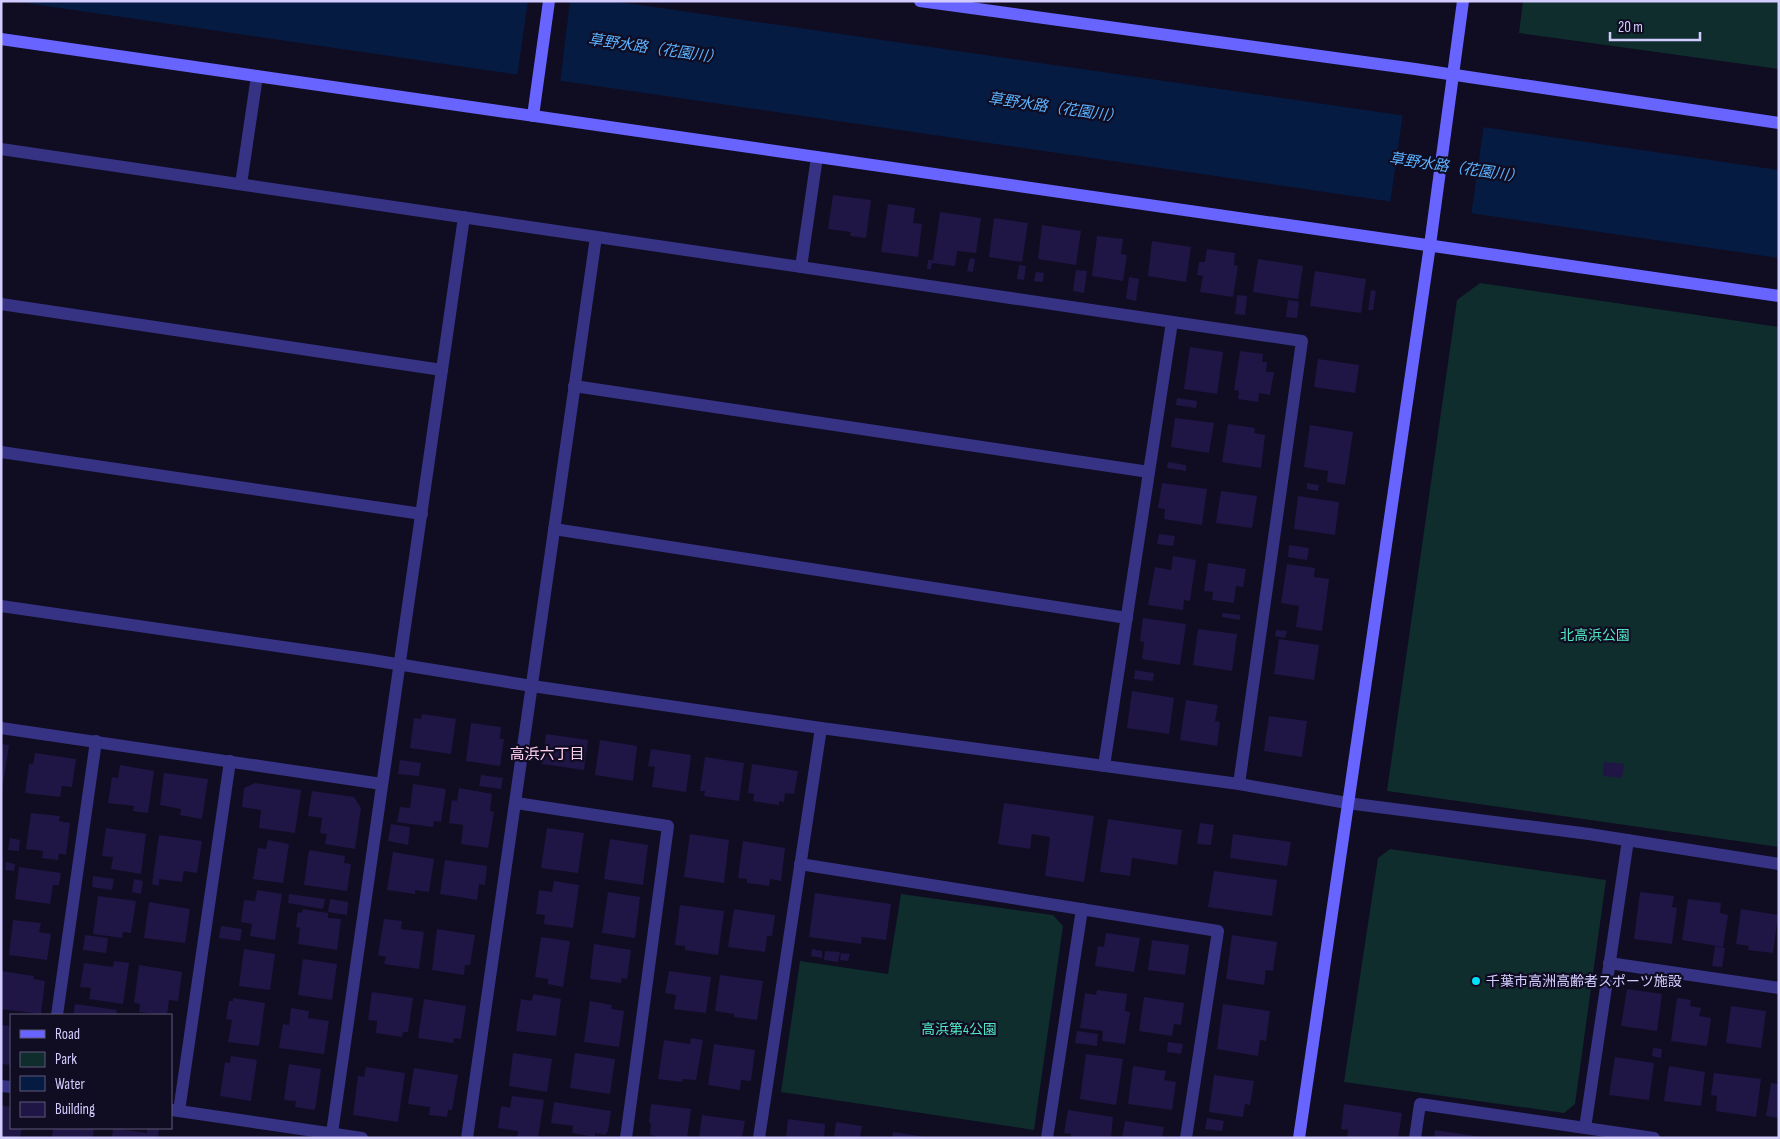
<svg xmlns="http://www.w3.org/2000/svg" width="1780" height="1139" viewBox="0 0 1780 1139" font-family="'Sofia Sans Condensed','Noto Sans JP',sans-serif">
	<rect width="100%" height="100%" fill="#100c22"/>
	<g fill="#0e2d2c">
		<polygon points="1523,1 1779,1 1779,69 1519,33"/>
		<polygon points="1480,283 1779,327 1779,847 1387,791 1457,300"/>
		<polygon points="1390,849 1606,880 1575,1104 1564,1113 1344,1082 1378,858"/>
		<polygon points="901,894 1053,915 1063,926 1034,1130 781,1092 800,961 888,974"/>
	</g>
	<polygon fill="#061b41" points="12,1 613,1 1779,170 1779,258"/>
	<g fill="#100c22">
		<polygon points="528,1 570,1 560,83 517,77"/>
		<polygon points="1403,113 1484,124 1471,216 1390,204"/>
	</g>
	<g fill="#201645">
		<polygon points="833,195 871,200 866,238 850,236 851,232 828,229"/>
		<polygon points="888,204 915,208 913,223 922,224 918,257 881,252"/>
		<polygon points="940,212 981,218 976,253 957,251 955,266 932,263 931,269 927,269 928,260 933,260"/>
		<polygon points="994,218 1028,223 1022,262 989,257"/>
		<polygon points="1042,225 1081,231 1076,265 1038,259"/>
		<polygon points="1097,236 1123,239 1121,254 1127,255 1123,281 1092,276"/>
		<polygon points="1152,241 1191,247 1186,282 1148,276"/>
		<polygon points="1207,249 1235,253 1234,265 1238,266 1233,297 1200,292 1203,276 1197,275 1199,262 1205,262"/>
		<polygon points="970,258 975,259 973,272 967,271"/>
		<polygon points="1258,259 1303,266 1298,299 1253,292"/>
		<polygon points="1019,265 1026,266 1024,280 1017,279"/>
		<polygon points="1076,270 1087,271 1084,293 1073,291"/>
		<polygon points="1315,271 1366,279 1361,313 1310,306"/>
		<polygon points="1036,272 1044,273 1043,282 1034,281"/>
		<polygon points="1129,277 1139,279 1136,301 1126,299"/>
		<polygon points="1371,290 1376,291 1373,310 1368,310"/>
		<polygon points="1237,295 1247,296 1245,315 1235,314"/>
		<polygon points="1288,300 1299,302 1297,318 1286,317"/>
		<polygon points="1190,347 1223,352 1217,394 1184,389"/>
		<polygon points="1240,351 1263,354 1262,362 1267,362 1266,372 1274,372 1270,395 1259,393 1258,402 1238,399 1239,391 1234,390"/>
		<polygon points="1318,359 1359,365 1355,393 1314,387"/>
		<polygon points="1177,398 1197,401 1196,408 1176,405"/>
		<polygon points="1175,418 1214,423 1209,453 1171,447"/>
		<polygon points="1228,424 1255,428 1254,433 1265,435 1261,468 1222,462"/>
		<polygon points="1310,425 1353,432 1345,485 1327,482 1328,471 1304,467"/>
		<polygon points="1168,462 1186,465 1186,471 1167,468"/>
		<polygon points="1162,483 1207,489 1202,525 1164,519 1165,509 1158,508"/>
		<polygon points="1307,483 1319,485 1318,491 1307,489"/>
		<polygon points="1221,491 1257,496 1252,528 1216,523"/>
		<polygon points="1298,496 1339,502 1335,535 1294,529"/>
		<polygon points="1159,534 1175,536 1173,546 1157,544"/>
		<polygon points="1289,545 1309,548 1307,560 1288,557"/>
		<polygon points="1173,556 1196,560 1190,601 1184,600 1183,610 1148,605 1155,567 1171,570"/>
		<polygon points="1208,563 1246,569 1243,587 1236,586 1234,603 1212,600 1213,592 1204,591"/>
		<polygon points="1287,564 1315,568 1314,577 1329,579 1322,631 1296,627 1299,606 1281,603"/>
		<polygon points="1222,613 1240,615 1240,620 1222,617"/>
		<polygon points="1143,618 1186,624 1180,665 1142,659 1144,642 1140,641"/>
		<polygon points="1198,629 1237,634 1232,671 1193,665"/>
		<polygon points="1276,630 1287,631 1285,638 1275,636"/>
		<polygon points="1279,639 1319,645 1314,680 1274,674"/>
		<polygon points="1135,670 1154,673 1153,681 1134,679"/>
		<polygon points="1132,691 1174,698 1169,734 1127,728"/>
		<polygon points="1186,700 1218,705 1215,721 1220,722 1217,746 1180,740"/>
		<polygon points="422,714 456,719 451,754 410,748 414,718 421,719"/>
		<polygon points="1269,716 1307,721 1302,757 1264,751"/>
		<polygon points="471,723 501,727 500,739 504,739 500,766 466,761"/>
		<polygon points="546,734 588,740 584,770 542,764"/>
		<polygon points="600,740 637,746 633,781 595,775"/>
		<polygon points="1,744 9,745 2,790 1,790"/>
		<polygon points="651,749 691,755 686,792 652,787 655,767 648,766"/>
		<polygon points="35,753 76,759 72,787 62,786 60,797 25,793 29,764 33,764"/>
		<polygon points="705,757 744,763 739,801 704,796 705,791 700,791"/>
		<polygon points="400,760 421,763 419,776 398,774"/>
		<polygon points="1604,762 1624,764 1622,778 1603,776"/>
		<polygon points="752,764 798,771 794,794 785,793 784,802 779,801 779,805 753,801 754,794 748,793"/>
		<polygon points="120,765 154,771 148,813 133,811 134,806 108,803 112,777 118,778"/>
		<polygon points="164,773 208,779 202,819 180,815 181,809 160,805"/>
		<polygon points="481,775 503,778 501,789 479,786"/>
		<polygon points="255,783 301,790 295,833 259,828 261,810 242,807 244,788"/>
		<polygon points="413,784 446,789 441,822 434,821 433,827 397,822 400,807 410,808"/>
		<polygon points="459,788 492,794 490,811 494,812 488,848 461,844 463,825 449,823 452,800 457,801"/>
		<polygon points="312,791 354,797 361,808 355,849 325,844 327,834 320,833 322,818 308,816"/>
		<polygon points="1004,803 1094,816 1084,882 1045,876 1050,837 1032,834 1030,849 998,844"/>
		<polygon points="31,813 60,816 59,821 70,823 66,855 59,853 58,860 42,858 43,851 26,849"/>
		<polygon points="1108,819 1182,830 1177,865 1132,858 1130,876 1100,872"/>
		<polygon points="1200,823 1214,825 1211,845 1197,844"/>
		<polygon points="391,824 410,827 408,845 388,841"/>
		<polygon points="106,828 146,834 141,874 111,869 113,857 102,856"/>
		<polygon points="547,828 584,833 578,873 541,868"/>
		<polygon points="690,834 729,840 724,883 684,877"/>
		<polygon points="1233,834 1291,842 1287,866 1230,858"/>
		<polygon points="159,835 202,841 197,873 184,871 182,882 159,879 159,886 152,884"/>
		<polygon points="10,838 20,840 19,851 8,850"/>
		<polygon points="610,839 648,845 643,885 604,879"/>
		<polygon points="268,840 289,844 283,883 253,879 258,848 266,849"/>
		<polygon points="743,841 785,848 781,881 770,879 769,886 747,883 747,879 738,878"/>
		<polygon points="309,850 345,856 344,863 351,864 347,891 304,885"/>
		<polygon points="393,852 434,859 429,892 415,890 415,894 387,890"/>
		<polygon points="445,860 487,866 485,885 479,884 477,900 440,894"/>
		<polygon points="6,862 15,864 14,871 5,870"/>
		<polygon points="19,867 61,873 59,885 53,885 50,904 15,899"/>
		<polygon points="1214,871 1277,880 1272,916 1208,907"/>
		<polygon points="93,876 114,879 112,890 92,887"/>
		<polygon points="134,879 143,881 141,894 132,892"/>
		<polygon points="554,881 579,885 573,928 544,924 545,915 536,914 539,890 552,892"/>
		<polygon points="257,890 282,894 275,940 250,936 252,924 241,922 244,900 255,901"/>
		<polygon points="608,892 640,897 635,938 602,933"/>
		<polygon points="1640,892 1674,896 1672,907 1677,908 1672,944 1634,939"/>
		<polygon points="815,893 891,904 886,940 862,937 861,944 809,937"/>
		<polygon points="289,894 325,899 323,909 288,903"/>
		<polygon points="98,896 136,901 131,933 123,932 122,938 93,934"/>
		<polygon points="330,899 348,902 347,915 328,912"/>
		<polygon points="1688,899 1721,903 1720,913 1728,915 1723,947 1682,940"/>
		<polygon points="149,902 190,909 185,943 144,938"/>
		<polygon points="680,905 724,911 718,955 685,950 685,946 675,945"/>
		<polygon points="303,909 328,913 328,918 341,919 337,950 298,944 300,928 296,927 298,912 302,913"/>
		<polygon points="734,909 775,915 772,936 767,936 765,952 728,947"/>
		<polygon points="1741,909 1778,915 1773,953 1748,950 1749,946 1736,944"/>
		<polygon points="384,919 402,921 401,929 424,932 419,969 384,964 386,957 378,955"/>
		<polygon points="13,920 41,923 39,932 51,934 47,960 9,955"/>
		<polygon points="221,926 242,929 240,941 219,938"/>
		<polygon points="437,929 475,935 470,965 465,965 464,975 432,970"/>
		<polygon points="1106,933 1140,938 1134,972 1095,966 1098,946 1104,947"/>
		<polygon points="85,935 108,938 106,953 83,950"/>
		<polygon points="1232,935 1277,942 1273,971 1266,970 1264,985 1226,979"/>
		<polygon points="541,937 570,941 563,987 548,984 548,979 535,977"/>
		<polygon points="1152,940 1189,945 1185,975 1148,970"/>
		<polygon points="594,944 631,950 627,979 622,978 621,983 590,979"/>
		<polygon points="1715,946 1725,948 1722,967 1712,966"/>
		<polygon points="244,949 275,954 270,990 239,986"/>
		<polygon points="812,949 822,951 822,958 811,956"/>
		<polygon points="825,951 840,952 838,962 824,960"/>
		<polygon points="841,953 850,954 848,961 840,960"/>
		<polygon points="303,959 337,964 332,1000 298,995"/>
		<polygon points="114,961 129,963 123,1004 89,999 91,988 80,987 84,963 113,967"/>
		<polygon points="139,965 182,972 178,1001 169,1000 167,1015 139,1012 140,1004 134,1003"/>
		<polygon points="1,971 34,976 33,979 45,981 41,1014 1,1009"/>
		<polygon points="669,971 711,977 706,1013 674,1009 676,995 665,993"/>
		<polygon points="720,975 763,981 757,1020 734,1017 734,1014 715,1011"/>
		<polygon points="1627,989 1662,994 1657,1031 1621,1026"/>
		<polygon points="1097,990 1127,994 1125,1011 1130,1012 1125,1044 1102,1041 1103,1031 1080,1028 1085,993 1096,995"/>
		<polygon points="372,992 413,998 408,1032 403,1032 402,1037 376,1033 377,1021 368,1020"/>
		<polygon points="533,994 561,999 556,1036 516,1031 521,999 532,1001"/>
		<polygon points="1144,997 1184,1003 1181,1025 1174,1024 1172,1036 1139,1031"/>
		<polygon points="233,998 265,1003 259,1046 228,1042 232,1020 226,1019 229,1001 233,1001"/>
		<polygon points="1677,998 1691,1000 1690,1006 1701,1008 1699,1016 1711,1018 1707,1046 1671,1041"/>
		<polygon points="424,999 466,1006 461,1039 454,1038 453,1043 418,1038"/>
		<polygon points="590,1001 612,1005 611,1009 624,1011 619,1047 584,1042"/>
		<polygon points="75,1004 117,1010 116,1015 73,1015"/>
		<polygon points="1223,1004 1270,1011 1266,1041 1260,1040 1258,1056 1217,1049"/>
		<polygon points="1731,1006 1766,1011 1761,1048 1726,1043"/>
		<polygon points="291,1008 309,1011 308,1018 329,1021 324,1054 279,1048 283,1024 289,1025"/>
		<polygon points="1,1025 11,1026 11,1065 1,1064"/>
		<polygon points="1077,1031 1098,1034 1097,1046 1075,1043"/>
		<polygon points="691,1038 703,1040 696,1080 683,1079 682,1082 658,1079 664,1040 690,1044"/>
		<polygon points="1168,1042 1183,1044 1181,1054 1167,1052"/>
		<polygon points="714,1044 755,1050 751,1081 741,1080 740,1090 708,1085"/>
		<polygon points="1653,1048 1662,1049 1661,1058 1652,1056"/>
		<polygon points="513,1053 552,1059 547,1092 509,1086"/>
		<polygon points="575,1053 615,1059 610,1094 570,1088"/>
		<polygon points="1086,1054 1123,1059 1116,1105 1080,1099"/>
		<polygon points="231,1056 257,1060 251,1101 220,1096 225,1062 230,1063"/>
		<polygon points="1615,1057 1654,1063 1649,1100 1609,1095"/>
		<polygon points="289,1064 321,1069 315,1110 295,1107 296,1101 284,1100"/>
		<polygon points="1133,1066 1166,1071 1164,1080 1176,1082 1172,1110 1128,1104"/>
		<polygon points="1669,1066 1705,1072 1701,1106 1664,1101"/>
		<polygon points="366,1067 405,1073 398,1122 353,1115 358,1076 364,1077"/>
		<polygon points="414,1068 458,1075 452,1110 448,1110 447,1117 429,1115 430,1107 408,1104"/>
		<polygon points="1714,1073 1761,1079 1756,1117 1716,1111 1717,1096 1711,1095"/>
		<polygon points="1214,1075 1254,1081 1250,1105 1245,1104 1243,1117 1209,1112"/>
		<polygon points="1771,1083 1779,1084 1779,1118 1766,1116"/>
		<polygon points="512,1096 544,1100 538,1138 517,1138 518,1131 498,1128 501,1106 510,1108"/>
		<polygon points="554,1102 611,1111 608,1131 605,1135 595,1133 595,1137 572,1133 573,1126 551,1123"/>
		<polygon points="651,1104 691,1109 687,1138 662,1138 650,1135 651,1123 649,1123"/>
		<polygon points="1344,1104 1402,1113 1398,1138 1347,1138 1348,1130 1341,1129"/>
		<polygon points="1,1105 11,1107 11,1128 22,1128 20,1138 1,1138"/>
		<polygon points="1068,1110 1113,1117 1111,1138 1070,1138 1071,1134 1064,1133"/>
		<polygon points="702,1115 745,1121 742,1138 699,1138"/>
		<polygon points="1207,1118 1224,1121 1222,1131 1205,1129"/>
		<polygon points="788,1119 825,1124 824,1138 786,1138"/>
		<polygon points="1125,1121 1164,1127 1162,1138 1122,1138"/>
		<polygon points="836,1122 862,1126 860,1138 834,1138"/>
		<polygon points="53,1128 94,1128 93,1138 52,1138"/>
		<polygon points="113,1128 147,1133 147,1128 159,1128 158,1138 112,1138"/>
		<polygon points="1435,1130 1482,1137 1481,1138 1434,1138"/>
		<polygon points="893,1132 926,1137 925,1138 892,1138"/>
	</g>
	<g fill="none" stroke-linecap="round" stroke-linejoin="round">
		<g stroke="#363385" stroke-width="12">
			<polyline points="1,149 1302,341 1239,784"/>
			<polyline points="241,184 257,76"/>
			<polyline points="801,267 817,157"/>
			<polyline points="1,304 442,370"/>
			<polyline points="574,386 1149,472"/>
			<polyline points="1,452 422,514"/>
			<polyline points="554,529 1127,618"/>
			<polyline points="1,606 366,659 532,686 821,728 1239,784 1347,803 1589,834 1779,864"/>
			<polyline points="1,728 382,784"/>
			<polyline points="1104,766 1172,322"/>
			<polyline points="516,803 668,826 626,1138"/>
			<polyline points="800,864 1218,931 1186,1138"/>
			<polyline points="1609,963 1779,988"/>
			<polyline points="57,1015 96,741"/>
			<polyline points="1,1086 11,1087"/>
			<polyline points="172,1110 362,1138"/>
			<polyline points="179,1111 230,761"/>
			<polyline points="1585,1128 1628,840"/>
			<polyline points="332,1133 464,217"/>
			<polyline points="467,1138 596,237"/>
			<polyline points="759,1138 821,728"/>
			<polyline points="1047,1138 1082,909"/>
			<polyline points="1415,1138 1420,1104 1654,1138"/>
		</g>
		<g stroke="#6864ff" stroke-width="12">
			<polyline points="920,1 1415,69 1779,123"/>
			<polyline points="1,39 1779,296"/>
			<polyline points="533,116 549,1"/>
			<polyline points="1299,1138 1430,245 1463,1"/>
		</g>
	</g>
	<circle fill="#00e0f8" stroke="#100c22" stroke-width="2" cx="1476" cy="981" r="5"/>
	<g text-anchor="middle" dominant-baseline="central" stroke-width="4.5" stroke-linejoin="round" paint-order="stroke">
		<g font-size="14" fill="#50e8c2" stroke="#100c22">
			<text x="1595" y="635">北高浜公園</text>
			<text x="959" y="1029">高浜第4公園</text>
		</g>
		<g font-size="14" fill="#d3cdff" stroke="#100c22" text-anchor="start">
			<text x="1486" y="981">千葉市高洲高齢者スポーツ施設</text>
		</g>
		<g font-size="15" font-style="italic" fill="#5bb3ff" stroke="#100c22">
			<text transform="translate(655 49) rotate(8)">草野水路（花園川）</text>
			<text transform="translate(1055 108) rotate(8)">草野水路（花園川）</text>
			<text transform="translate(1456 168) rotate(8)">草野水路（花園川）</text>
		</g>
		<g font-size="15" fill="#ffcfee" stroke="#100c22">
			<text x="547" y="754">高浜六丁目</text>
		</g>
	</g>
	<rect width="1780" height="1139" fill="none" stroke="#d3cdff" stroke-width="5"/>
	<rect x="10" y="1014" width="162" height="115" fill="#100c22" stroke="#5e597a"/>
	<rect x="20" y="1030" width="25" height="8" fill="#6864ff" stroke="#5e597a"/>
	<text x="55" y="1039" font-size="15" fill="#d3cdff">Road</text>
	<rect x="20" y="1052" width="25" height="15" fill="#0e2d2c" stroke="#5e597a"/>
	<text x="55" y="1064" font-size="15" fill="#d3cdff">Park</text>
	<rect x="20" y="1076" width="25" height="15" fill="#061b41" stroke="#5e597a"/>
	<text x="55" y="1089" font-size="15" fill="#d3cdff">Water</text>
	<rect x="20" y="1102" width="25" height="15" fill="#201645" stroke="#5e597a"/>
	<text x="55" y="1114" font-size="15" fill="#d3cdff">Building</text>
	<path d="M1610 32v8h90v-8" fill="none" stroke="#d3cdff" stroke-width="2.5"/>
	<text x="1618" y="32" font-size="15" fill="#d3cdff" stroke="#100c22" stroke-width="4" paint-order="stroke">20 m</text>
</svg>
